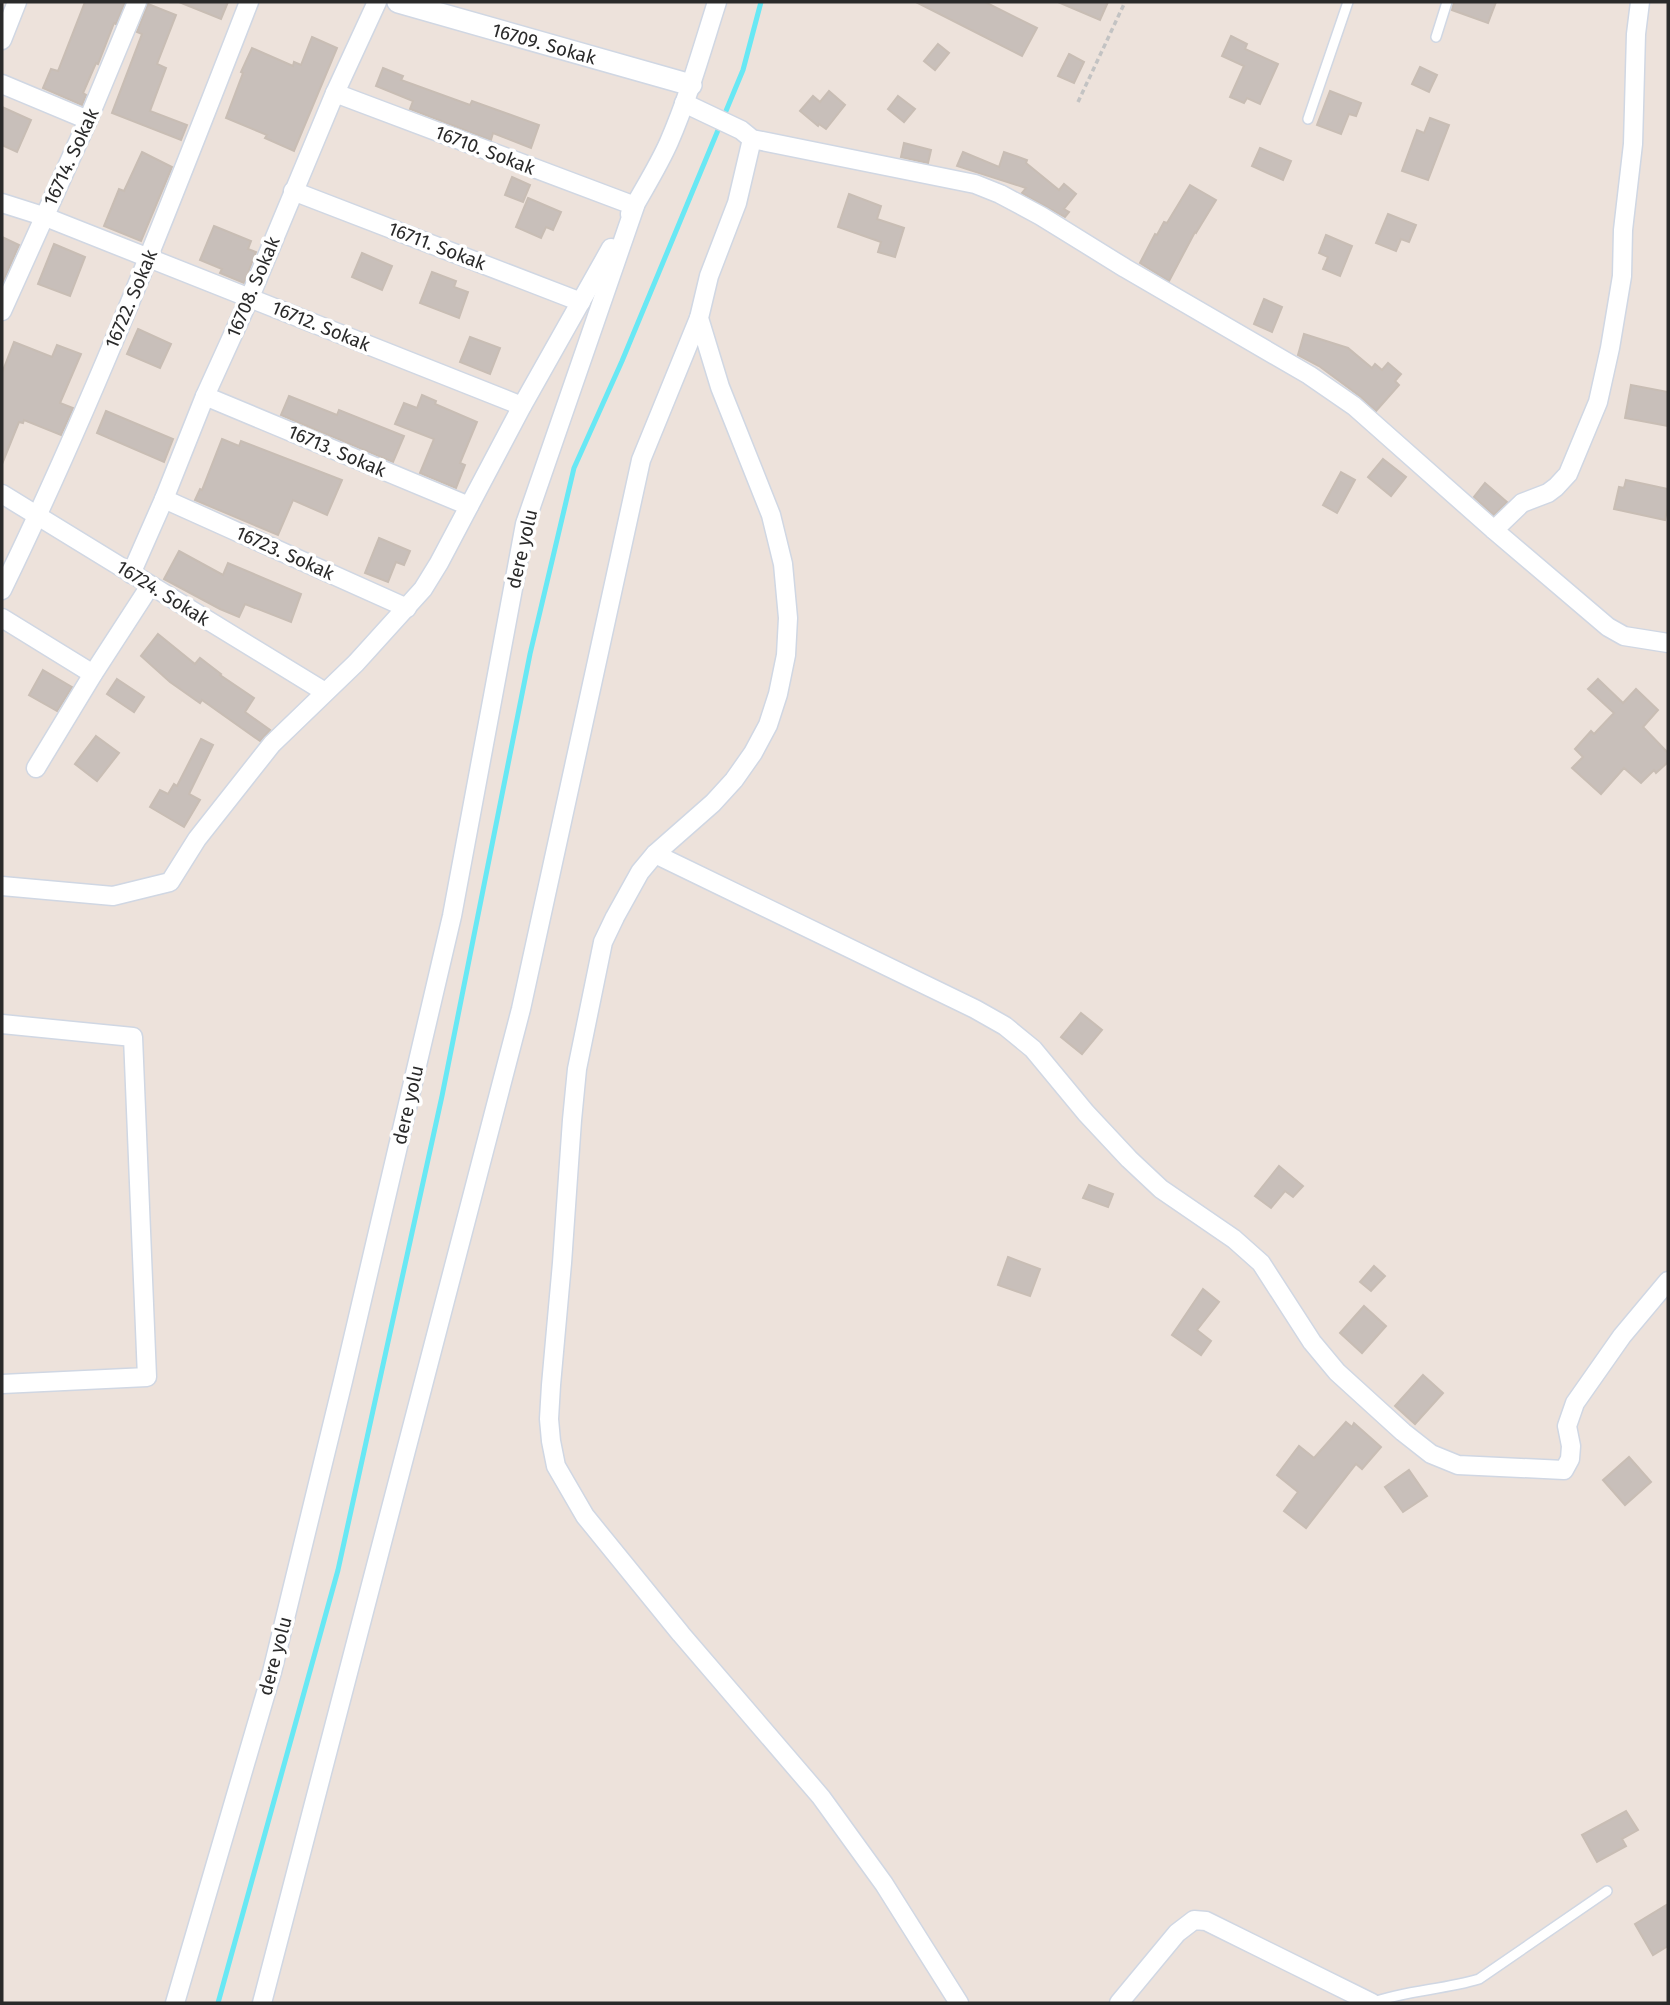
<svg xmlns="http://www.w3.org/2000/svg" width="1670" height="2005" viewBox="0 0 1670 2005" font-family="'Fira Sans',sans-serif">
	<rect width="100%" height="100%" fill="#ede2db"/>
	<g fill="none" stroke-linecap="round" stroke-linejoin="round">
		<polyline stroke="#68e8f4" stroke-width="5" points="218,2003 338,1570 442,1096 530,654 574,468 622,361 743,70 761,2"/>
	</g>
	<g fill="#c8bfba" stroke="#c8bdb4" stroke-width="2">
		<polygon points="85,2 125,2 116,24 114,23 98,64 96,63 83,93 86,95 82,105 43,88 51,69 58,71"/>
		<polygon points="179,2 228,2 221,19"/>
		<polygon points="916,2 985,2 1037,28 1022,56"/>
		<polygon points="1058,2 1108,2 1100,20"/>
		<polygon points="1454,2 1496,2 1488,23 1452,10"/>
		<polygon points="148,4 176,15 157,64 166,68 150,111 187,125 181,140 112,113 142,34 137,32"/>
		<polygon points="1231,36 1247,44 1245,49 1278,64 1260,104 1247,98 1244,103 1230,97 1244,66 1222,56"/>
		<polygon points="312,37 337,48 294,151 265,138 267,135 226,118 243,73 241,72 252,48 293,66 294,62 301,65"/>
		<polygon points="938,44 949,53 935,70 924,61"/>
		<polygon points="1069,54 1084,62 1074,83 1058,76"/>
		<polygon points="1420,67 1437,75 1429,92 1412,84"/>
		<polygon points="383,68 403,76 401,80 470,105 472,101 539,125 531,148 493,133 491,140 410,109 413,101 376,86"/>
		<polygon points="829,91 845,105 826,129 819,124 818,126 800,111 813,96 820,102"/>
		<polygon points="1330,91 1361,103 1356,116 1349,114 1341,134 1317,125"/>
		<polygon points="898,96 915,109 904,122 888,109"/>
		<polygon points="2,107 31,120 17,152 2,145"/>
		<polygon points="1430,118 1449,125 1428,180 1402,171 1417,130 1424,133"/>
		<polygon points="904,143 931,150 928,163 901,157"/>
		<polygon points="1260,148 1291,161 1283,180 1252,166"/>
		<polygon points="142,152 172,167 141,241 104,226 119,189 124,191"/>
		<polygon points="963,152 999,167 1004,152 1027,160 1026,163 1059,190 1064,184 1076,194 1064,209 1069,212 1065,217 1022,193 1026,188 957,166"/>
		<polygon points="512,177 530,185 523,202 505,195"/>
		<polygon points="1190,185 1216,200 1196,233 1195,232 1169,281 1140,263 1155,234 1157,235 1164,222 1167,223"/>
		<polygon points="849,194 881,206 877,219 904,228 895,257 878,252 881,242 838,227"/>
		<polygon points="528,198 561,212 553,230 546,227 541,238 516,227"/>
		<polygon points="1388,214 1416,225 1409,242 1401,239 1396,251 1376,243"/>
		<polygon points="214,226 251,241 248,249 256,252 244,283 220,273 222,269 200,260"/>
		<polygon points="1326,235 1352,246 1340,276 1323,269 1328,257 1319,253"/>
		<polygon points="2,237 19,245 2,284"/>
		<polygon points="54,244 85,257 70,296 38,284"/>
		<polygon points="362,253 392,266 382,290 352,277"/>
		<polygon points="432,272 456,281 454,287 468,292 459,318 420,303"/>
		<polygon points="1264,299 1282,307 1272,332 1254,324"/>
		<polygon points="138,329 171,344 160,368 127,354"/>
		<polygon points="1304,334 1348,348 1372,368 1375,364 1382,370 1388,363 1401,374 1395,381 1399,385 1376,411 1361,397 1319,366 1298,355"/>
		<polygon points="470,337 500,348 490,374 460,362"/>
		<polygon points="14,342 52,357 57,345 81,354 60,403 73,408 61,435 24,420 23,423 19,422 2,464 2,373"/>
		<polygon points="1631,385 1668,392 1668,426 1625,418"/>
		<polygon points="422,395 436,401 435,404 477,422 460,463 465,465 456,488 420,473 434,439 395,424 404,403 417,408"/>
		<polygon points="289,396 337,415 339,410 404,436 393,462 281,415"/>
		<polygon points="106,411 173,439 164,462 97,433"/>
		<polygon points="222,439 239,446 241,441 342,480 327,515 293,500 278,535 195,500 200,489 202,490"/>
		<polygon points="1383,459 1406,477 1391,496 1368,477"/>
		<polygon points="1341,472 1355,480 1337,513 1323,505"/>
		<polygon points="1626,480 1668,489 1668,505 1665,520 1614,509 1619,487 1624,488"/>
		<polygon points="1485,483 1507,502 1494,515 1474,497"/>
		<polygon points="379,538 410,551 404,565 396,562 388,582 365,573"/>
		<polygon points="179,551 223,575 228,563 301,594 291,622 245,604 239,617 220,609 164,579"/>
		<polygon points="158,634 195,664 200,658 221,674 220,675 254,698 245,712 270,730 260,741 202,700 200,703 170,682 141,656"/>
		<polygon points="43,670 72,687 57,711 29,695"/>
		<polygon points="117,679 144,697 134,712 107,694"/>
		<polygon points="1598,679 1623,703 1636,689 1658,710 1643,727 1668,753 1668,762 1656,773 1654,770 1641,783 1624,768 1601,794 1572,768 1583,757 1575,749 1591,731 1594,734 1614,713 1588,689"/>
		<polygon points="96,736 119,753 97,781 75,764"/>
		<polygon points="201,739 213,745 189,794 200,800 184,827 150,807 160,790 168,794 174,784 177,786"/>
		<polygon points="1081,1013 1102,1030 1082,1054 1061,1037"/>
		<polygon points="1279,1166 1303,1186 1293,1197 1285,1191 1271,1208 1255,1196"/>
		<polygon points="1089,1185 1113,1194 1108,1207 1083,1198"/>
		<polygon points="1008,1257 1040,1269 1030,1296 998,1285"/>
		<polygon points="1374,1266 1385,1276 1371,1291 1360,1282"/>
		<polygon points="1203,1289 1219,1302 1197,1330 1211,1341 1201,1355 1172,1335"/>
		<polygon points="1364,1306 1386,1326 1362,1353 1340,1333"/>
		<polygon points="1423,1375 1443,1393 1415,1424 1395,1406"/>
		<polygon points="1346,1422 1352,1427 1354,1423 1381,1447 1362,1469 1356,1464 1306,1528 1284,1511 1298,1492 1277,1475 1299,1446 1314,1458"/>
		<polygon points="1629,1457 1651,1482 1625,1505 1603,1480"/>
		<polygon points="1409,1470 1427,1496 1403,1512 1385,1487"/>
		<polygon points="1626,1811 1638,1830 1622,1839 1626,1846 1597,1862 1582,1835"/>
		<polygon points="1668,1904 1668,1946 1653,1955 1635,1924"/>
	</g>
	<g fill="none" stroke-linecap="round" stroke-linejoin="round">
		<g stroke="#d0d7e3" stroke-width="12">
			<g id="service">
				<polyline points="1436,37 1447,2"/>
				<polyline points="1308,119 1348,2"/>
				<path d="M1371 2003C1406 1990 1443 1990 1479 1979L1607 1891"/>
			</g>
		</g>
		<g stroke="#d0d7e3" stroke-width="21">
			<g id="minor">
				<polyline points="2,40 17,2"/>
				<polyline points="2,84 88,120"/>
				<polyline points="684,103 741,130 752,139 975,184 1000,194 1041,216 1125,268 1309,375 1354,406 1494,530 1608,627 1624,636 1668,643"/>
				<polyline points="752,139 737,203 709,276 699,318 720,387 771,515 783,564 788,618 786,655 778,694 768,725 753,753 734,780 713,803 655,854 640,872 615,917 603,942 577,1069 572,1120 562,1263 551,1385 549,1419 551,1441 556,1466 585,1516 681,1634 821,1797 884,1884 959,2003"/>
				<polyline points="293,191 581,302"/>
				<polyline points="2,203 43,216 522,406"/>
				<path d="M630 214C643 190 658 167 669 142 689 96 702 49 717 2"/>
				<polyline points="2,311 88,120 137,2"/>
				<polyline points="205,396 469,506"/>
				<polyline points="2,494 325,692"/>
				<polyline points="164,499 407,608"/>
				<polyline points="1494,530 1522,503 1548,493 1556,487 1568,474 1598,402 1610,348 1622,276 1623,230 1633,144 1636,34 1640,2"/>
				<polyline points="131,574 164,499 205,396 250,297 335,93 377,2"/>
				<path d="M2 590C95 399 172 200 249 2"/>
				<polyline points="2,618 93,674"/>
				<polyline points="36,768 93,674 150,586"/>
				<polyline points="655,854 975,1009 1005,1026 1033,1049 1086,1113 1129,1159 1161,1189 1234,1239 1261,1263 1312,1342 1337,1372 1403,1432 1431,1454 1458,1465 1564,1470 1570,1459 1571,1446 1567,1426 1575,1403 1622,1336 1668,1281"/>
				<polyline points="2,886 113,896 170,882 197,839 272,744 356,663 423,589 439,563 522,406 611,248"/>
				<polyline points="2,1024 133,1037 147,1377 2,1384"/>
				<polyline points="175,2003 272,1672 343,1381 452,916 525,524 635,206 335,93"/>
				<polyline points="262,2003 521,1009 641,460 699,318"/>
				<polyline points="1119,2003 1177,1933 1194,1920 1206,1921 1372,2003"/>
			</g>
		</g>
		<g stroke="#d0d7e3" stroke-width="24">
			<g id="tertiary">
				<path id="s1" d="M398 2 691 85"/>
			</g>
		</g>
		<polyline stroke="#c3c3c3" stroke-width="3.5" stroke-dasharray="5 3.5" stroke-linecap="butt" points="1078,102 1125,2"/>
		<use href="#service" stroke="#fff" stroke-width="9"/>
		<use href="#minor" stroke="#fff" stroke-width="18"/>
		<use href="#tertiary" stroke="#fff" stroke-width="21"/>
	</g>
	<g text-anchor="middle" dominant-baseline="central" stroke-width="7" stroke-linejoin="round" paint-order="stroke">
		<g font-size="19" fill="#2a2a2a" stroke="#fff">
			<text stroke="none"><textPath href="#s1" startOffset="152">16709. Sokak</textPath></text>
			<text transform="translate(485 150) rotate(21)">16710. Sokak</text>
			<text transform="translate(71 157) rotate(-65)">16714. Sokak</text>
			<text transform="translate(437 246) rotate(21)">16711. Sokak</text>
			<text transform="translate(253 287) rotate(-67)">16708. Sokak</text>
			<text transform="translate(131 299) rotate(-67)">16722. Sokak</text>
			<text transform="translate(321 326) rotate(22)">16712. Sokak</text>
			<text transform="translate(337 451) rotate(23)">16713. Sokak</text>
			<text transform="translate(522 549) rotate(-77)">dere yolu</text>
			<text transform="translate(285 553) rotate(24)">16723. Sokak</text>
			<text transform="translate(163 593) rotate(32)">16724. Sokak</text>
			<text transform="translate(408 1105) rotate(-77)">dere yolu</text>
			<text transform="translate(275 1656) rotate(-75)">dere yolu</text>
		</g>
	</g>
	<rect width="1670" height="2005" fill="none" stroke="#2a2a2a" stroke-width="7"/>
</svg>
